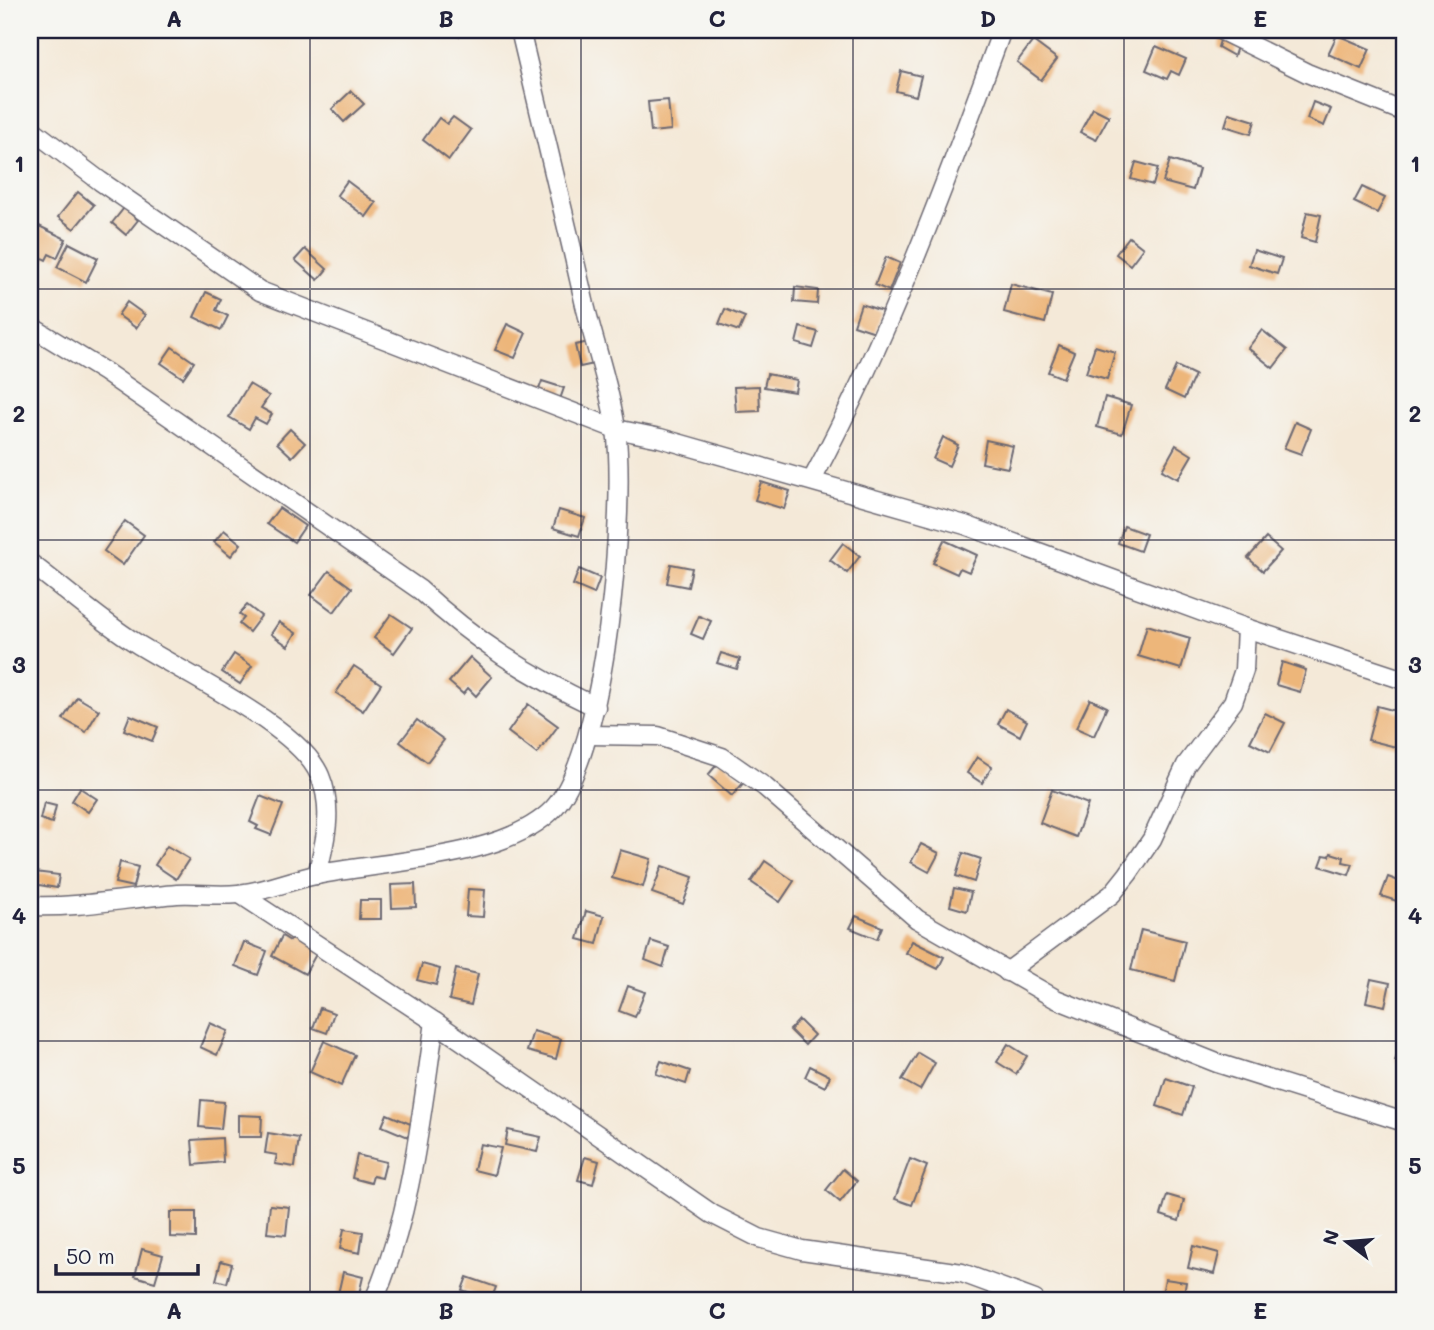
<svg xmlns="http://www.w3.org/2000/svg" width="1434" height="1330" viewBox="0 0 1434 1330" font-family="Mali,sans-serif">
	<rect width="100%" height="100%" fill="#f6f6f2"/>
	<filter id="ink" filterUnits="userSpaceOnUse"><feTurbulence type="fractalNoise" baseFrequency=".0143" numOctaves="2"/><feDisplacementMap in="SourceGraphic" scale="14" xChannelSelector="R" yChannelSelector="G"/><feConvolveMatrix kernelMatrix="1 2 1 2 8 2 1 2 1" color-interpolation-filters="sRGB"/></filter>
	<filter id="wash" filterUnits="userSpaceOnUse"><feTurbulence type="fractalNoise" baseFrequency=".00686" numOctaves="4" result="noise"/><feDisplacementMap in="SourceGraphic" scale="28" xChannelSelector="R" yChannelSelector="G"/><feGaussianBlur stdDeviation="1.57" result="paint"/><feColorMatrix in="noise" values="0 0 0 0 0 0 0 0 0 0 0 0 0 0 0 0 0 1.4 0 .05"/><feComposite in="paint" operator="in"/></filter>
	<g filter="url(#wash)">
		<rect width="100%" height="100%" fill="#f4e9d8"/>
		<g id="blocks">
			<g fill="#edb67a">
				<polygon points="444,30 461,30 459,36"/>
				<polygon points="1222,34 1239,40 1234,56 1218,47"/>
				<polygon points="1337,35 1370,49 1361,69 1328,54"/>
				<polygon points="1033,41 1057,59 1041,80 1017,62"/>
				<polygon points="1156,46 1186,59 1179,75 1171,71 1167,79 1146,70"/>
				<polygon points="901,71 921,76 916,96 896,91"/>
				<polygon points="351,91 364,104 344,122 332,109"/>
				<polygon points="668,100 671,130 651,132 648,102"/>
				<polygon points="1313,102 1331,109 1324,126 1307,119"/>
				<polygon points="1093,108 1109,116 1096,140 1080,132"/>
				<polygon points="1229,113 1255,121 1251,134 1225,126"/>
				<polygon points="453,117 471,130 449,160 423,140 439,118 447,124"/>
				<polygon points="1170,160 1199,169 1193,190 1163,182"/>
				<polygon points="1136,162 1158,168 1153,185 1131,179"/>
				<polygon points="347,181 376,203 366,217 337,195"/>
				<polygon points="1362,187 1385,198 1377,213 1354,202"/>
				<polygon points="78,192 94,205 74,229 58,217"/>
				<polygon points="124,208 138,220 126,235 112,223"/>
				<polygon points="1307,212 1321,215 1315,242 1301,238"/>
				<polygon points="39,226 66,239 57,258 49,254 46,260 30,252"/>
				<polygon points="1129,237 1143,248 1130,265 1116,254"/>
				<polygon points="69,243 98,258 86,282 57,267"/>
				<polygon points="305,249 327,269 318,280 295,260"/>
				<polygon points="1254,250 1282,259 1277,274 1249,265"/>
				<polygon points="886,257 900,263 889,291 875,285"/>
				<polygon points="1011,284 1052,295 1045,323 1004,312"/>
				<polygon points="795,287 818,290 817,304 794,302"/>
				<polygon points="206,292 221,299 216,310 228,316 221,330 194,317"/>
				<polygon points="127,302 145,315 136,328 118,315"/>
				<polygon points="861,304 882,311 875,332 854,325"/>
				<polygon points="725,309 745,317 739,331 719,324"/>
				<polygon points="507,324 526,333 515,358 495,350"/>
				<polygon points="800,327 818,332 813,348 796,343"/>
				<polygon points="1262,330 1287,350 1273,368 1248,348"/>
				<polygon points="589,342 594,364 580,367 575,345"/>
				<polygon points="1059,345 1074,352 1063,378 1048,372"/>
				<polygon points="1095,346 1115,352 1107,379 1086,373"/>
				<polygon points="172,347 194,362 183,378 161,363"/>
				<polygon points="1176,366 1195,375 1184,399 1165,390"/>
				<polygon points="767,374 797,380 795,392 764,387"/>
				<polygon points="542,381 564,388 559,402 537,395"/>
				<polygon points="249,384 269,396 261,408 272,414 266,424 255,418 249,429 229,417"/>
				<polygon points="759,386 760,411 736,412 734,387"/>
				<polygon points="1105,397 1131,405 1122,434 1097,427"/>
				<polygon points="1295,422 1311,429 1301,454 1284,448"/>
				<polygon points="290,429 305,443 292,457 277,443"/>
				<polygon points="943,437 958,445 949,466 933,459"/>
				<polygon points="986,440 1013,446 1008,468 982,463"/>
				<polygon points="1176,445 1192,455 1178,479 1162,470"/>
				<polygon points="761,482 790,491 784,509 755,500"/>
				<polygon points="279,508 305,526 294,542 267,524"/>
				<polygon points="559,510 585,518 579,536 553,528"/>
				<polygon points="125,521 144,535 123,565 104,551"/>
				<polygon points="1124,526 1146,534 1140,551 1118,543"/>
				<polygon points="224,530 241,544 231,556 214,542"/>
				<polygon points="1266,538 1281,551 1263,571 1248,558"/>
				<polygon points="944,540 977,555 969,572 960,568 957,574 933,563"/>
				<polygon points="843,543 860,556 847,573 830,560"/>
				<polygon points="671,564 692,568 688,587 667,583"/>
				<polygon points="579,569 600,578 594,594 573,585"/>
				<polygon points="329,571 352,588 334,612 311,595"/>
				<polygon points="247,605 261,616 249,632 239,624 244,618 239,614"/>
				<polygon points="391,614 412,628 394,653 374,638"/>
				<polygon points="699,616 711,621 703,639 691,634"/>
				<polygon points="279,622 296,633 288,646 271,634"/>
				<polygon points="1147,625 1190,638 1181,669 1138,656"/>
				<polygon points="721,653 740,659 737,669 717,663"/>
				<polygon points="234,654 252,666 240,684 222,672"/>
				<polygon points="470,657 492,677 476,696 468,688 463,694 449,682"/>
				<polygon points="1282,662 1306,670 1300,692 1276,685"/>
				<polygon points="354,666 381,684 363,711 336,693"/>
				<polygon points="77,697 99,710 86,732 63,719"/>
				<polygon points="1090,699 1107,707 1094,736 1076,728"/>
				<polygon points="528,704 558,726 537,754 508,732"/>
				<polygon points="1377,706 1404,713 1404,749 1368,740"/>
				<polygon points="1006,709 1027,721 1020,736 998,724"/>
				<polygon points="1265,713 1285,723 1270,752 1250,742"/>
				<polygon points="130,715 158,727 152,741 124,730"/>
				<polygon points="417,720 444,740 427,762 400,742"/>
				<polygon points="977,757 992,767 982,783 967,773"/>
				<polygon points="721,760 745,781 732,796 708,775"/>
				<polygon points="80,788 97,799 88,812 72,801"/>
				<polygon points="1052,790 1088,804 1076,837 1040,823"/>
				<polygon points="260,796 283,805 271,835 256,829 258,826 250,822"/>
				<polygon points="44,803 56,806 52,823 40,819"/>
				<polygon points="921,844 939,853 929,872 911,862"/>
				<polygon points="167,846 189,859 176,879 155,865"/>
				<polygon points="620,850 651,859 643,887 612,878"/>
				<polygon points="963,853 981,859 974,882 956,876"/>
				<polygon points="1331,853 1344,857 1343,862 1353,864 1349,875 1320,866 1324,855 1330,856"/>
				<polygon points="765,861 794,881 780,902 751,882"/>
				<polygon points="120,862 138,867 133,887 115,883"/>
				<polygon points="662,866 693,877 683,904 652,893"/>
				<polygon points="35,872 59,875 57,888 33,884"/>
				<polygon points="1388,877 1404,883 1403,903 1381,896"/>
				<polygon points="415,884 416,907 392,908 391,885"/>
				<polygon points="954,888 971,892 967,911 950,906"/>
				<polygon points="468,889 485,890 483,917 466,916"/>
				<polygon points="360,900 381,900 381,919 359,919"/>
				<polygon points="586,911 604,916 597,944 578,939"/>
				<polygon points="856,916 882,927 877,939 850,928"/>
				<polygon points="297,926 324,940 305,974 272,956 282,936 290,941"/>
				<polygon points="1141,930 1185,941 1175,981 1131,970"/>
				<polygon points="651,941 669,947 663,967 645,960"/>
				<polygon points="912,941 944,957 938,969 906,953"/>
				<polygon points="244,942 267,951 258,975 235,966"/>
				<polygon points="422,964 440,969 436,985 417,980"/>
				<polygon points="456,969 478,974 471,1005 449,1000"/>
				<polygon points="1371,979 1390,983 1385,1006 1366,1002"/>
				<polygon points="628,986 645,992 635,1017 619,1011"/>
				<polygon points="320,1008 334,1013 327,1033 313,1028"/>
				<polygon points="799,1020 814,1035 805,1045 790,1030"/>
				<polygon points="210,1023 228,1031 217,1055 200,1047"/>
				<polygon points="533,1031 561,1039 556,1059 527,1051"/>
				<polygon points="1404,1039 1404,1065 1395,1061"/>
				<polygon points="324,1041 355,1055 341,1086 310,1072"/>
				<polygon points="1008,1044 1027,1056 1016,1074 997,1062"/>
				<polygon points="918,1053 935,1063 920,1090 902,1080"/>
				<polygon points="661,1061 690,1071 686,1084 656,1074"/>
				<polygon points="810,1066 830,1076 825,1087 805,1077"/>
				<polygon points="1166,1078 1192,1087 1183,1115 1157,1106"/>
				<polygon points="201,1100 224,1102 221,1129 199,1127"/>
				<polygon points="387,1114 413,1125 408,1137 382,1126"/>
				<polygon points="238,1115 262,1116 261,1137 238,1137"/>
				<polygon points="508,1130 541,1137 537,1152 505,1145"/>
				<polygon points="268,1133 299,1138 295,1167 275,1164 277,1155 265,1153"/>
				<polygon points="222,1138 223,1162 194,1165 192,1140"/>
				<polygon points="480,1144 501,1148 494,1175 474,1170"/>
				<polygon points="357,1155 386,1162 382,1178 373,1176 371,1183 352,1178"/>
				<polygon points="585,1157 599,1161 593,1184 578,1180"/>
				<polygon points="910,1159 927,1166 912,1205 895,1199"/>
				<polygon points="843,1169 857,1181 840,1202 826,1190"/>
				<polygon points="1167,1195 1184,1200 1179,1221 1161,1215"/>
				<polygon points="270,1205 289,1207 286,1235 267,1233"/>
				<polygon points="170,1212 196,1212 196,1238 170,1237"/>
				<polygon points="344,1229 363,1232 360,1253 340,1249"/>
				<polygon points="1193,1246 1219,1253 1214,1274 1188,1268"/>
				<polygon points="142,1249 163,1255 155,1282 135,1276"/>
				<polygon points="221,1261 232,1264 227,1283 216,1280"/>
				<polygon points="343,1272 363,1277 358,1298 338,1294"/>
				<polygon points="467,1277 496,1287 491,1300 462,1290"/>
				<polygon points="1165,1279 1186,1282 1183,1300 1161,1299"/>
			</g>
		</g>
	</g>
	<g filter="url(#ink)">
		<use href="#blocks" fill-opacity="0" stroke="#6c6872" stroke-width="2"/>
		<g fill="none" stroke-linecap="round" stroke-linejoin="round">
			<g stroke="#6c6872" stroke-width="21">
				<g id="street">
					<polyline points="1220,30 1307,73 1404,112"/>
					<polyline points="30,128 100,181 260,291 616,429 660,438 965,525 1246,628 1404,680"/>
					<path d="M30 326 105 372 420 590C475 641 528 675 596 707"/>
					<path d="M812 480C889 336 946 183 1002 30"/>
					<path d="M30 563C65 589 99 620 136 643 181 672 300 727 320 776 334 809 325 842 317 875"/>
					<polyline points="589,735 658,736 722,757 765,787 917,919 1056,999 1217,1063 1404,1122"/>
					<polyline points="240,894 435,1022 712,1214 759,1238 802,1250 962,1273 1035,1300"/>
					<path d="M30 906C80 908 127 898 177 894 197 893 218 896 238 894 264 892 290 880 316 875 383 861 505 859 553 809 607 752 626 507 616 429 610 388 595 346 585 305 564 213 542 121 520 30"/>
					<polyline points="1007,972 1112,894 1128,874 1152,839 1186,765 1233,702 1244,670 1246,628"/>
					<path d="M374 1300C412 1214 421 1114 435 1022"/>
				</g>
			</g>
			<use href="#street" stroke="#fff" stroke-width="18"/>
		</g>
	</g>
	<path fill="none" stroke="#22223b" stroke-width="2" stroke-opacity="0.55" d="M310 30V1300M581 30V1300M853 30V1300M1124 30V1300M30 289H1404M30 540H1404M30 790H1404M30 1041H1404"/>
	<rect width="1434" height="1330" fill="none" stroke="#f6f6f2" stroke-width="77"/>
	<g transform="translate(1347 1242) rotate(286)" stroke="#f6f6f2" stroke-width="5" paint-order="stroke">
	<path d="M0-5L12 26L0 18L-12 26Z" fill="#22223b"/>
	<text y="-10" font-size="19" font-weight="bold" text-anchor="middle" fill="#22223b">N</text>
	</g>
	<path d="M56 1264v10h142v-10" fill="none" stroke="#22223b" stroke-width="3.5"/>
	<text x="66" y="1264" font-size="21" fill="#22223b" stroke="#f6f6f2" stroke-width="5" paint-order="stroke">50 m</text>
	<rect x="38" y="38" width="1358" height="1254" fill="none" stroke="#22223b" stroke-width="2.5"/>
	<g font-size="23" text-anchor="middle" font-weight="bold" fill="#22223b">
		<text x="174" y="27">A</text>
		<text x="446" y="27">B</text>
		<text x="717" y="27">C</text>
		<text x="988" y="27">D</text>
		<text x="1260" y="27">E</text>
		<text x="19" y="172">1</text>
		<text x="1415" y="172">1</text>
		<text x="19" y="422">2</text>
		<text x="1415" y="422">2</text>
		<text x="19" y="673">3</text>
		<text x="1415" y="673">3</text>
		<text x="19" y="924">4</text>
		<text x="1415" y="924">4</text>
		<text x="19" y="1174">5</text>
		<text x="1415" y="1174">5</text>
		<text x="174" y="1319">A</text>
		<text x="446" y="1319">B</text>
		<text x="717" y="1319">C</text>
		<text x="988" y="1319">D</text>
		<text x="1260" y="1319">E</text>
	</g>
</svg>
